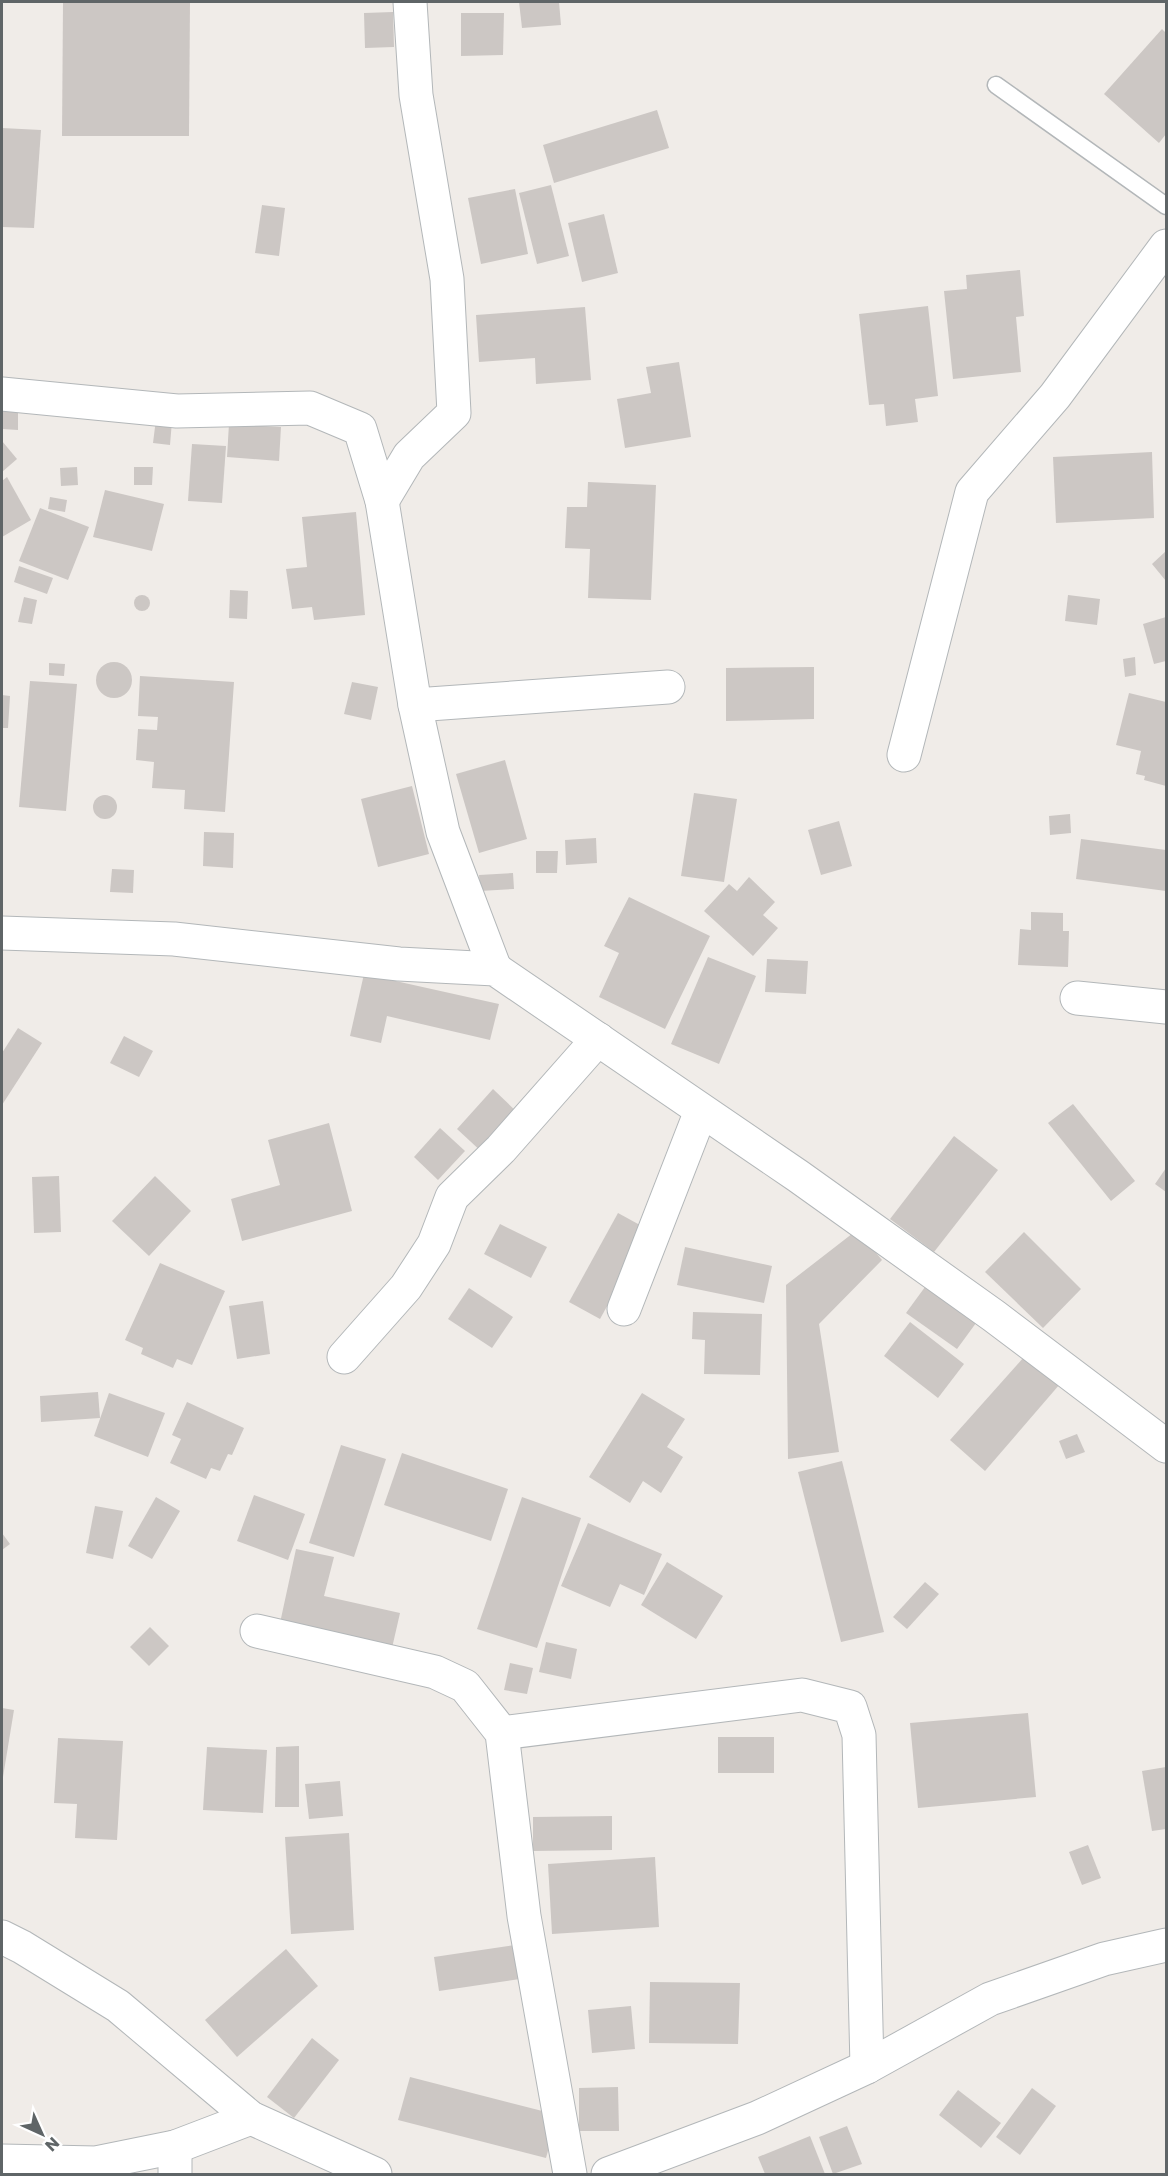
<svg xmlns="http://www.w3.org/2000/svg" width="1168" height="2176" viewBox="0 0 1168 2176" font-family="Poppins,sans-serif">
	<rect width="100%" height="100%" fill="#f0ece8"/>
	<g fill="#ccc7c4">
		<polygon points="63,2 190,2 189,136 62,136"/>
		<polygon points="519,2 559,2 561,25 522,28"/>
		<polygon points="393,12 394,47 365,48 364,13"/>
		<polygon points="461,13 504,13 503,55 461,56"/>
		<polygon points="1162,29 1166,33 1166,134 1159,143 1104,94"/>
		<polygon points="657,110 669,148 554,183 543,145"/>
		<polygon points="2,128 41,130 34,228 2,227"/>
		<polygon points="551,185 569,256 537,264 519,193"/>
		<polygon points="515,189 528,254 481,264 468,198"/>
		<polygon points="262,205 285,208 279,256 255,253"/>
		<polygon points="604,214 618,273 582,282 568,223"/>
		<polygon points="1020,270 1024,316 1016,317 1021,372 953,379 944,291 967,289 966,275"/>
		<polygon points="928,306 938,396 915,399 918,422 886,426 884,404 869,405 859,314"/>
		<polygon points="585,307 591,380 536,384 535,358 479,362 476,315"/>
		<polygon points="679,362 691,437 625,448 617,399 651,393 646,367"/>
		<polygon points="2,411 18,411 18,430 2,429"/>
		<polygon points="156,419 172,421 170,445 153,443"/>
		<polygon points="229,424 281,427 279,461 227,457"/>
		<polygon points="2,441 17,459 2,472"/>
		<polygon points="192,444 226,446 222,503 188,501"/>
		<polygon points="1152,452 1154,518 1056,523 1053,457"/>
		<polygon points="77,467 78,485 61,486 60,468"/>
		<polygon points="134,467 153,467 152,485 134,485"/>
		<polygon points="7,477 31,520 2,537 2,481"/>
		<polygon points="588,482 656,485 651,600 588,598 590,549 565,548 567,507 587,507"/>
		<polygon points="105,490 164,504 152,551 93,537"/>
		<polygon points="50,497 67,500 65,512 48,509"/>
		<polygon points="40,508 89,527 68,580 19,561"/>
		<polygon points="356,512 365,615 314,620 312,607 292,609 286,569 307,567 302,517"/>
		<polygon points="1166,551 1166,581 1152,564"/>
		<polygon points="19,566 53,578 47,594 14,582"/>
		<polygon points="230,590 248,591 247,619 229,618"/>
		<polygon points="1068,595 1100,599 1097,625 1065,621"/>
		<circle cx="142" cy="603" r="8"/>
		<polygon points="24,597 37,600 32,624 18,622"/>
		<polygon points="1166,617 1166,661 1154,664 1143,624"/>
		<polygon points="1135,657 1136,675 1125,677 1123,659"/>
		<circle cx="114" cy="680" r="18"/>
		<polygon points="49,663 65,664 64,676 49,675"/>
		<polygon points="814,667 814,719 726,721 726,668"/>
		<polygon points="140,676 234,682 225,812 184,809 185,790 152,788 154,762 136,760 138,729 157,730 158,717 138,716"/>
		<polygon points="30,681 77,684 66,811 19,807"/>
		<polygon points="352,682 378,687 371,720 344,714"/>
		<polygon points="1129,693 1166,702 1166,786 1144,780 1145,776 1136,774 1141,751 1116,745"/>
		<polygon points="2,695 10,696 8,728 2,728"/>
		<polygon points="505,760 527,839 479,853 456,774"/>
		<polygon points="412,786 429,854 378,867 361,799"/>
		<polygon points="694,793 737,799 724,882 681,876"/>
		<circle cx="105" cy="807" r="12"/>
		<polygon points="1070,814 1071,833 1050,835 1049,816"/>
		<polygon points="839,821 852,866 821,875 808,830"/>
		<polygon points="204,832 234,833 233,868 203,866"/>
		<polygon points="596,838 597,863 566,865 565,840"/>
		<polygon points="1081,839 1166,850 1166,891 1076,879"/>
		<polygon points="536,851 558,851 557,873 536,873"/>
		<polygon points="112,869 134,870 133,893 110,892"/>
		<polygon points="513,873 514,889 480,891 479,875"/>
		<polygon points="749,877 775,902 763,915 778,928 753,956 704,911 729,884 737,891"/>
		<polygon points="629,897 710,936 665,1029 599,997 619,953 604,946"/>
		<polygon points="1031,912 1063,913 1063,931 1069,931 1068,967 1018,965 1020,929 1031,930"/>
		<polygon points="708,957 756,976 719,1064 671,1044"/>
		<polygon points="767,959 808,961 806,994 765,992"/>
		<polygon points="364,974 499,1004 490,1040 387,1016 381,1043 350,1036"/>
		<polygon points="18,1028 42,1043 2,1105 2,1053"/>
		<polygon points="124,1036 153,1051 139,1077 110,1063"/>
		<polygon points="493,1089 520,1115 484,1154 457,1129"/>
		<polygon points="1073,1104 1135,1181 1111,1201 1048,1123"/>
		<polygon points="329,1123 352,1211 242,1241 231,1199 280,1185 268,1140"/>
		<polygon points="440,1128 465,1151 438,1180 414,1157"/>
		<polygon points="954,1136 998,1170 934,1252 890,1219"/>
		<polygon points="1166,1168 1166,1192 1155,1184"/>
		<polygon points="59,1176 61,1232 34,1233 32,1177"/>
		<polygon points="155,1176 191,1211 149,1256 112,1221"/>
		<polygon points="618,1213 649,1230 600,1319 569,1302"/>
		<polygon points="500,1224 547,1247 531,1278 484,1254"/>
		<polygon points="857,1230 882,1260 819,1324 839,1452 788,1459 786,1285"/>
		<polygon points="1024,1232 1081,1289 1043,1328 985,1272"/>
		<polygon points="685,1247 772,1266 764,1303 677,1285"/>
		<polygon points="160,1263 225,1291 192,1365 177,1359 173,1368 141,1354 143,1348 125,1340"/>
		<polygon points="925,1287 976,1323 957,1349 906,1313"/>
		<polygon points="469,1288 513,1317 492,1348 448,1319"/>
		<polygon points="263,1301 270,1354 237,1359 229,1306"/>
		<polygon points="693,1312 762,1314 760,1375 704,1374 705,1340 692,1339"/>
		<polygon points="910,1322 964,1364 938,1398 884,1356"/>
		<polygon points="1032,1348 1066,1377 985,1471 950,1440"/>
		<polygon points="98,1392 100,1418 41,1422 40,1396"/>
		<polygon points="109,1393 165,1413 148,1457 94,1436"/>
		<polygon points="642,1393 685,1419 667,1447 683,1457 661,1493 643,1481 630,1503 589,1477"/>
		<polygon points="187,1402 244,1428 232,1455 228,1454 220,1471 211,1468 206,1479 170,1463 181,1439 172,1435"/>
		<polygon points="1077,1434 1085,1452 1066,1459 1059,1441"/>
		<polygon points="341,1445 386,1459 354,1557 309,1543"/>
		<polygon points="402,1453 508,1489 491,1541 384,1505"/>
		<polygon points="842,1461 884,1632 841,1642 798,1472"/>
		<polygon points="254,1495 305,1514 288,1560 237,1541"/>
		<polygon points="156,1497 180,1511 152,1559 128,1546"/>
		<polygon points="522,1497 581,1518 537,1648 477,1629"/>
		<polygon points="95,1506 123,1511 113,1559 86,1553"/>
		<polygon points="588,1523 662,1554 644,1595 620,1584 610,1607 561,1586"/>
		<polygon points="2,1533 10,1544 2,1550"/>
		<polygon points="296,1549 334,1557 324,1596 400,1613 392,1648 280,1623"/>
		<polygon points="667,1562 723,1596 696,1639 641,1605"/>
		<polygon points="925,1582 939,1594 907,1629 893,1617"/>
		<polygon points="150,1627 169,1646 149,1666 130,1647"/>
		<polygon points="546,1642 577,1649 571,1679 539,1672"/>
		<polygon points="510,1663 533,1668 527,1694 504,1690"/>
		<polygon points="2,1708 14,1710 3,1777 2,1777"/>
		<polygon points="1028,1713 1036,1797 918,1808 910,1723"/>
		<rect x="718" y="1737" width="56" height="36"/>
		<polygon points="58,1738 123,1741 117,1840 75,1838 77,1804 54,1803"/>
		<polygon points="299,1746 299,1807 275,1807 276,1747"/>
		<polygon points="207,1747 267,1750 263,1813 203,1810"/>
		<polygon points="1166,1767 1166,1829 1152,1831 1142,1771"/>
		<polygon points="340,1781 343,1816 309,1819 305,1784"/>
		<polygon points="612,1816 612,1850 533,1851 533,1817"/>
		<polygon points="349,1833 354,1930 291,1934 285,1837"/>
		<polygon points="1088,1845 1101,1878 1082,1885 1069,1852"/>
		<polygon points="655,1857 659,1927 552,1934 548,1864"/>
		<polygon points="515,1945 520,1979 439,1991 434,1957"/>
		<polygon points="286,1949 318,1986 237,2057 205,2020"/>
		<polygon points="650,1982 740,1983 738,2044 649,2043"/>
		<polygon points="631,2006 635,2049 592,2053 588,2010"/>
		<polygon points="312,2038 339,2060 294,2118 267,2097"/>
		<polygon points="410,2077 558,2115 546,2158 398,2120"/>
		<polygon points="618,2087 619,2131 579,2131 579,2088"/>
		<polygon points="1032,2088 1056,2106 1020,2155 996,2137"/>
		<polygon points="958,2090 1001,2123 981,2148 939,2115"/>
		<polygon points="847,2126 862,2164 833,2174 819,2137"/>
		<polygon points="810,2136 825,2174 765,2174 758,2157"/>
	</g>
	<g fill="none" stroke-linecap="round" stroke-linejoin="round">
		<g stroke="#b3b7b9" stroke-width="19">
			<polyline id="service" points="996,85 1166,206"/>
		</g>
		<g stroke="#b3b7b9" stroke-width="35">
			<g id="minor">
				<polyline points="2,394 177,411 310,408 360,429 382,501 415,705 443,832 495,969"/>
				<polyline points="382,501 409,456 454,413 447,279 416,95 410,2"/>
				<polyline points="415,705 668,687"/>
				<polyline points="904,755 972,492 1055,396 1166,246"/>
				<polyline points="2,933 174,939 399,964 495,969 798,1176 994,1316 1166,1446"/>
				<polyline points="1077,998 1166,1007"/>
				<polyline points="624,1309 701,1111"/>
				<polyline points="344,1357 406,1287 434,1244 452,1197 501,1149 598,1039"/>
				<polyline points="257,1631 435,1672 465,1686 502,1733 524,1916 570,2174"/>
				<polyline points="502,1733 802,1695 850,1707 859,1735 867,2067"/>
				<polyline points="2,1937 22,1947 118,2006 251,2118 375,2174"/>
				<polyline points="175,2147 175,2174"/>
				<polyline points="2,2161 96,2163 175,2147 251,2118"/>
				<polyline points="608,2174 757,2118 867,2067 990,1999 1104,1959 1166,1945"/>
			</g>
		</g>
		<use href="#service" stroke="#fff" stroke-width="16"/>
		<use href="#minor" stroke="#fff" stroke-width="33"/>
	</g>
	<rect width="1168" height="2176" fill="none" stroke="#5f6567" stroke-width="6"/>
	<g transform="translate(42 2134) rotate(135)" stroke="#ffffff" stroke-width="4.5" paint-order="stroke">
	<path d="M0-4.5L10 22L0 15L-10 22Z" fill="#5f6567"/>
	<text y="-9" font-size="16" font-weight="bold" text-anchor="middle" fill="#5f6567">N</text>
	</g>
</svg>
